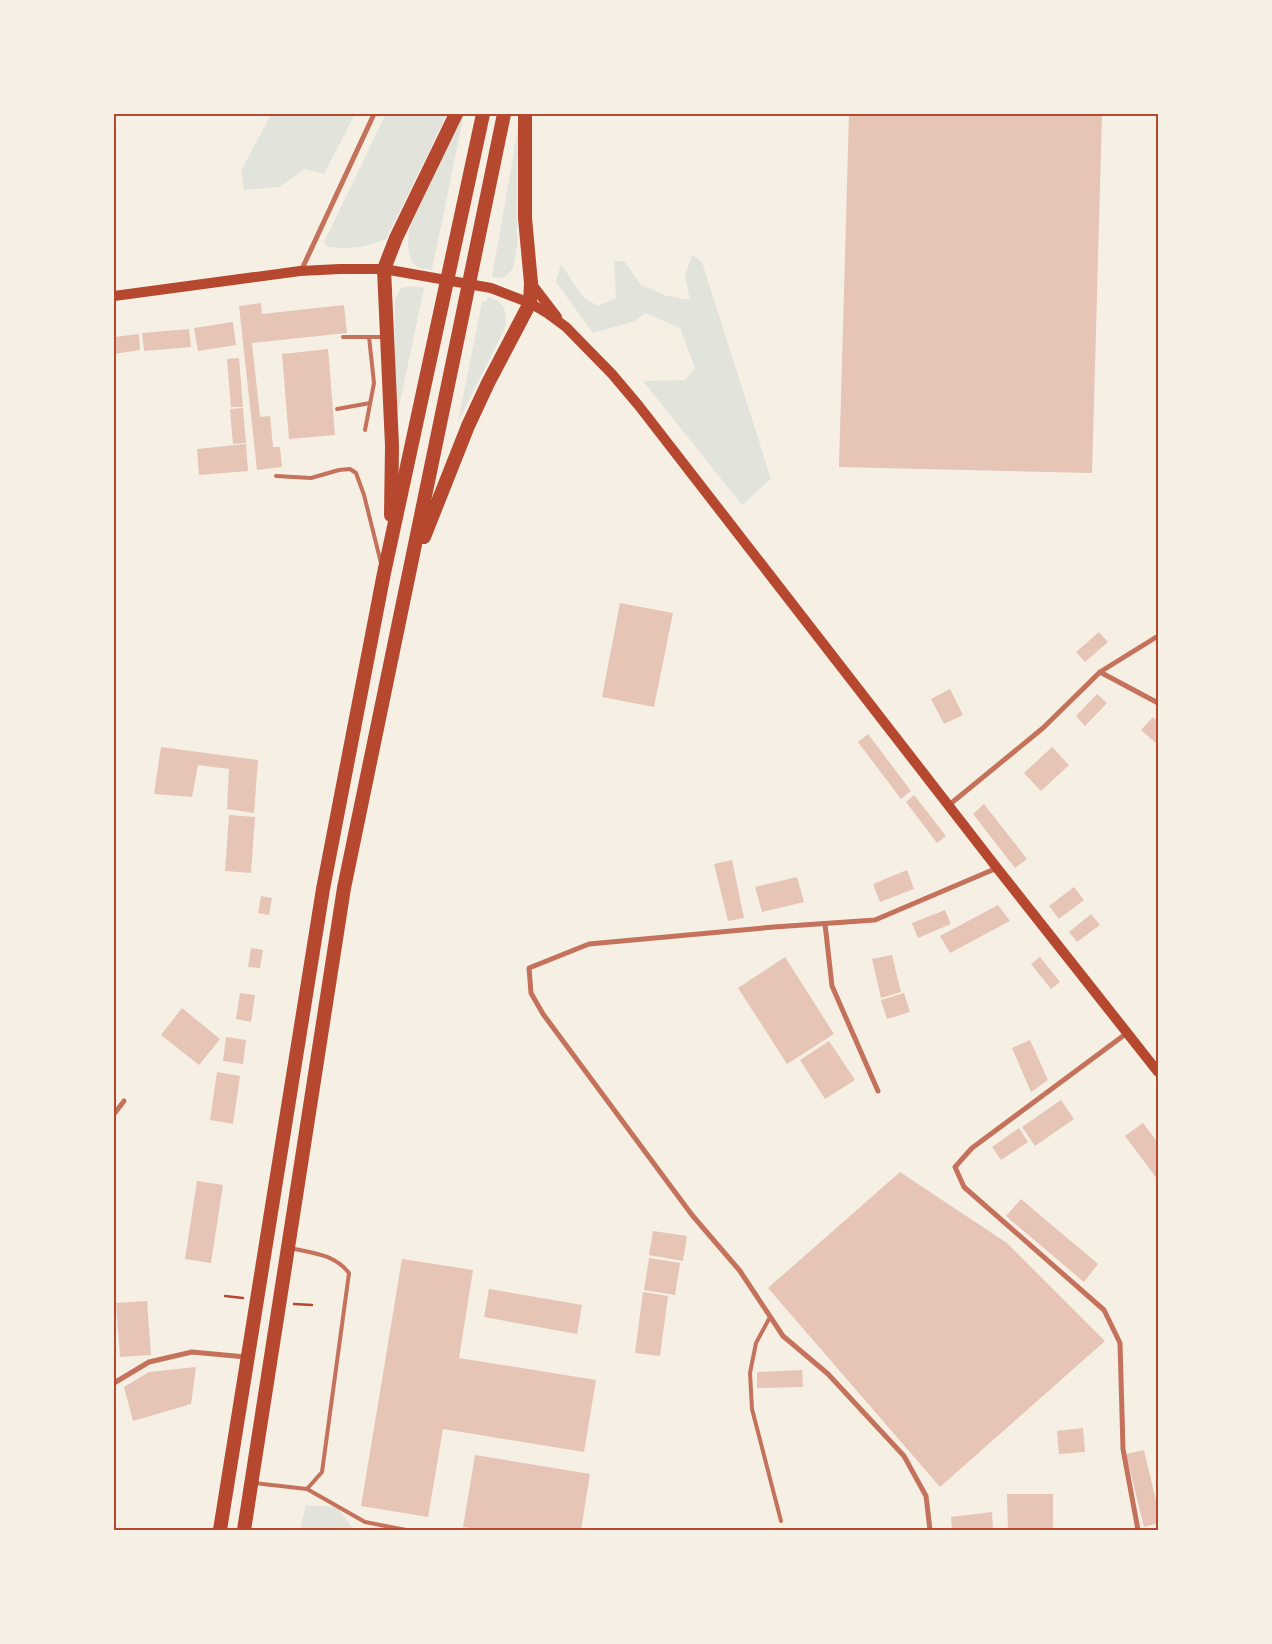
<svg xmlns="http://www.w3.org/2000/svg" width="1272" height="1644" viewBox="0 0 1272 1644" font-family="'Alegreya Sans',sans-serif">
	<rect width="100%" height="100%" fill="#f6efe4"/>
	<g fill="#e2e4dc">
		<polygon points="271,114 355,114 324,174 305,169 279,187 244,190 241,171"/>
		<path d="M386 114H447L386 239C363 248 353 249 328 247L324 242Z"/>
		<path d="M461 114H464L432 270C429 269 423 269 420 268 405 262 408 242 409 230Z"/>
		<polygon points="518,128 517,247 513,269 503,278 492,277"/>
		<polygon points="692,255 702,262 771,479 742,505 643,381 685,380 695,368 680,328 645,313 635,321 593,333 556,282 561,264 583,297 598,306 616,298 614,261 624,261 641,285 667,296 690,300 685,276"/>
		<polygon points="413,286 424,288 394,431 395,299 401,288"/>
		<path d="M488 297C505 303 506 308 506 326L458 422 482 302 486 301Z"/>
		<polygon points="306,1505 337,1507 354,1530 300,1530"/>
	</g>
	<g fill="#e6c5b7">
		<polygon points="849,114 1102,114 1092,473 839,467"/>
		<polygon points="261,303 262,314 344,305 347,333 252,343 260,417 270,416 273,447 280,447 282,467 257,470 239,306"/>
		<polygon points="233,322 236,345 198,351 194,328"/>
		<polygon points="189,329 191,347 144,351 142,333"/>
		<polygon points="139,334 140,350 114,354 114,337"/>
		<polygon points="328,349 335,435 289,439 282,354"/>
		<polygon points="239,358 243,407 231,407 227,359"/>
		<polygon points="243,408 246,443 233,444 230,409"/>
		<polygon points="246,444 248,471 199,475 197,449"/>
		<polygon points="620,603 673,613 654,707 602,697"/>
		<polygon points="1099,632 1108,642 1085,662 1076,652"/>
		<polygon points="950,689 963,715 944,724 931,699"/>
		<polygon points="1097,694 1107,703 1085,726 1076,716"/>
		<polygon points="1153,717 1158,722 1158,745 1141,730"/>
		<polygon points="868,734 911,791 901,799 858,742"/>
		<polygon points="161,747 258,760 254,813 227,809 229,769 198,765 192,797 154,794"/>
		<polygon points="1052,747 1069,765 1041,791 1024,773"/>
		<polygon points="914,795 946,836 937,843 906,802"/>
		<polygon points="984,804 1027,859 1015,868 973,814"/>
		<polygon points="229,815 255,817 251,873 225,871"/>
		<polygon points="732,860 744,918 728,921 714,864"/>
		<polygon points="907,870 914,889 880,902 873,884"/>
		<polygon points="797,877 804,902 762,912 755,887"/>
		<polygon points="1074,887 1084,900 1059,919 1049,906"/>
		<polygon points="261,896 272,898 269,915 258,913"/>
		<polygon points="998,905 1010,921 950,953 940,936"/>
		<polygon points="945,910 951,924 918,938 912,923"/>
		<polygon points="1091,914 1100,925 1077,942 1069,932"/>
		<polygon points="251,948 263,950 260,968 248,967"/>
		<polygon points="892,955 901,992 881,998 872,959"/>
		<polygon points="785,957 834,1034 787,1064 738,988"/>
		<polygon points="1040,957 1060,982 1051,989 1031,964"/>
		<polygon points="240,993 255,995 251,1022 236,1019"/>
		<polygon points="904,993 910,1012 887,1019 881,1000"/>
		<polygon points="182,1008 220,1039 199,1065 161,1035"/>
		<polygon points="226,1037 246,1040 243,1064 223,1061"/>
		<polygon points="1030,1040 1048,1080 1031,1092 1012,1048"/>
		<polygon points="829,1041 855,1080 825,1099 800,1060"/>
		<polygon points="217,1072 240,1076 233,1124 210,1120"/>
		<polygon points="1061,1100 1074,1119 1035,1146 1022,1127"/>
		<polygon points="1143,1123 1158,1143 1158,1180 1125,1136"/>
		<polygon points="1019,1128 1028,1142 1001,1160 992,1147"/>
		<polygon points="900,1172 1007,1243 1105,1341 940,1487 768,1288"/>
		<polygon points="197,1181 223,1185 211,1263 185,1259"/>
		<polygon points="1021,1199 1098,1264 1084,1282 1006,1216"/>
		<polygon points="653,1231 687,1236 683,1261 649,1255"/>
		<polygon points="649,1258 680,1263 675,1295 644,1290"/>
		<polygon points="402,1259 473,1270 459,1358 596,1380 584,1452 443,1429 428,1517 361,1506"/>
		<polygon points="489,1289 582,1305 577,1334 484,1317"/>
		<polygon points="643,1292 668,1296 660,1356 635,1353"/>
		<polygon points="147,1301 151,1355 120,1357 116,1303"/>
		<polygon points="196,1367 191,1404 133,1421 124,1387 149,1372"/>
		<polygon points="802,1370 803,1387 757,1388 757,1372"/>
		<polygon points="1083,1428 1085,1452 1059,1454 1057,1431"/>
		<polygon points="1144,1450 1158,1509 1158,1523 1144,1527 1126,1454"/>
		<polygon points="475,1455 590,1474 581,1530 483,1530 463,1527"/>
		<polygon points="1007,1494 1053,1494 1053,1530 1008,1530"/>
		<polygon points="992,1512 993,1530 952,1530 951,1517"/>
	</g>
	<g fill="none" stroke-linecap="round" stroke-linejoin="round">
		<g stroke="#b5482f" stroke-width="2.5">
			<polyline points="225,1296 243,1298"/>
			<polyline points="294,1304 312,1305"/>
		</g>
		<g stroke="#c5725c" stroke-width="4">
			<polyline points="343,337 383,337"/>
			<polyline points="337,409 370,403"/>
			<polyline points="365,430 374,383 369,337"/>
			<polyline points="276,476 311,478 339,470 350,469 356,473 364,495 381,563"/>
			<polyline points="770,1317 756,1343 750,1373 752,1409 781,1521"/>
			<path d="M254 1483 307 1489 322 1472 349 1273C334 1254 313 1253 290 1248"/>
			<polyline points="307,1489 365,1522 406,1530"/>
		</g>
		<g stroke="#c5725c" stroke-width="5">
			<polyline points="301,271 374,114"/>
			<polyline points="1100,672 1158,703"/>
			<polyline points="949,805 1043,728 1100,672 1158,636"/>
			<polyline points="825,924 832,986 878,1091"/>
			<polyline points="1127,1033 972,1148 955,1167 964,1187 1104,1310 1120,1343 1123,1449 1138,1530"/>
			<polyline points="114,1114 124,1101"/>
			<polyline points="114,1383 149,1362 192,1352 246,1357"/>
			<polyline points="930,1530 926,1496 904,1456 828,1374 783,1336 740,1271 692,1215 543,1014 531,993 529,968 589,944 774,927 875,920 997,868"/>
		</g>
		<g stroke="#b5482f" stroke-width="10">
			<polyline points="531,283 557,317"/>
			<polyline points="114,296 300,271 340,269 384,269 491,288 530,303 547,313 566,327 612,374 639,406 997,868 1158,1072"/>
		</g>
		<g stroke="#b5482f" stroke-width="14">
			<polyline points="391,515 392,446 384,269 396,238 456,114"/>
			<polyline points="424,537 468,426 488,383 530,303 531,283 525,218 525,114"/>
			<polyline points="220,1530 323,889 384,573 483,114"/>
			<polyline points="244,1530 344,888 504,114"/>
		</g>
	</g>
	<rect width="1272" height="1644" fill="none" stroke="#f6efe4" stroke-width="230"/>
	<rect x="115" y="115" width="1042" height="1414" fill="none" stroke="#b5482f" stroke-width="2"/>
</svg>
